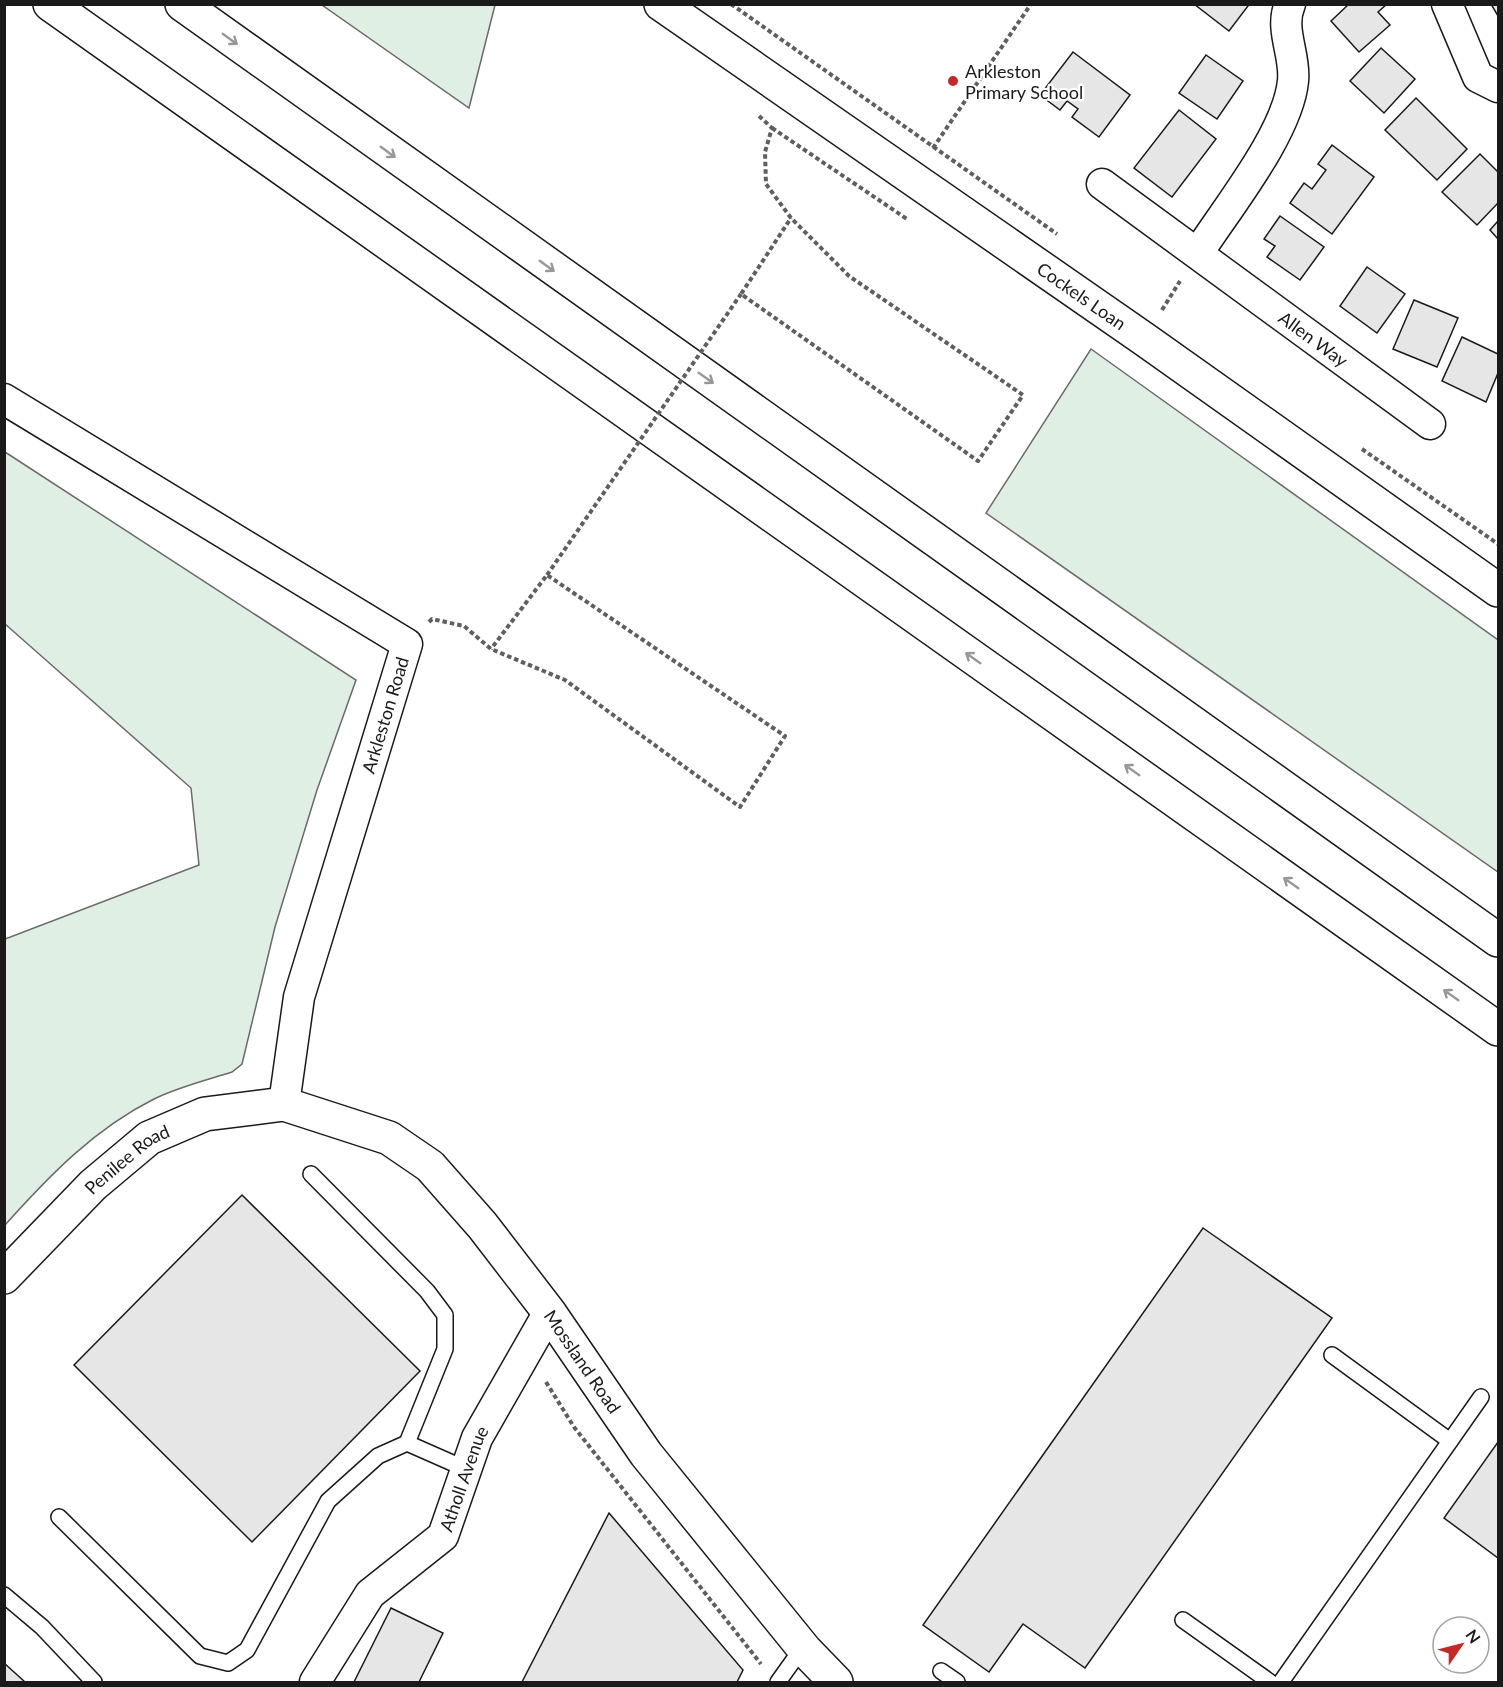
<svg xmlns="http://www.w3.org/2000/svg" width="1503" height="1687" viewBox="0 0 1503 1687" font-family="Lato,sans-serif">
	<rect width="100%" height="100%" fill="#fff"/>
	<g fill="#e0efe3" stroke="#6a6a6a" stroke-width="1.5">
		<polygon points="322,5 495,5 469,108"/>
		<polygon points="1091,349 1498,640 1498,872 986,513"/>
		<path d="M5 452 356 680 317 790 275 927 242 1064 232 1072C207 1080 178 1087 154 1099 94 1129 49 1176 5 1225V939L199 865 191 788 5 624Z"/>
	</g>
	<g fill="#e6e6e6" stroke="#1a1a1a" stroke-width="1.5">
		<polygon points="1194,4 1247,4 1248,6 1229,31"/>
		<polygon points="1349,4 1387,4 1378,12 1390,25 1359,52 1331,21"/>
		<polygon points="1491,4 1498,4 1498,16"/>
		<polygon points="1381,48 1415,79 1384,113 1350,81"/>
		<polygon points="1073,52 1130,95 1099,137 1072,117 1078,109 1067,101 1060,110 1040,95"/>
		<polygon points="1206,55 1243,81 1217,119 1179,93"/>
		<polygon points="1416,98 1467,149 1437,180 1385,130"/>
		<polygon points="1179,110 1216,139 1172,197 1134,168"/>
		<polygon points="1332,145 1374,177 1332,234 1290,203 1304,183 1312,189 1326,170 1318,164"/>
		<polygon points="1480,154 1498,172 1498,203 1477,225 1442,192"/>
		<polygon points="1280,216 1324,247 1300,280 1267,257 1275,246 1264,239"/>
		<polygon points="1498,221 1498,239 1490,230"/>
		<polygon points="1367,267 1405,294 1377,333 1340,306"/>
		<polygon points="1414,300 1458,318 1437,367 1393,349"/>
		<polygon points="1462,337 1498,354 1498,373 1486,402 1442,381"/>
		<polygon points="242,1195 420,1371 252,1542 74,1365"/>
		<polygon points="1203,1228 1332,1318 1085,1668 1023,1624 989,1672 923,1625"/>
		<polygon points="1498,1442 1498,1558 1444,1518"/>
		<polygon points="609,1513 743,1670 737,1682 522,1682"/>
		<polygon points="391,1608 443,1633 419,1682 354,1682"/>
		<polygon points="4,1663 25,1682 4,1682"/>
	</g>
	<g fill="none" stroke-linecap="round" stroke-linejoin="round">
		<g stroke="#1a1a1a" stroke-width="18">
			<g id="service">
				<polyline points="1332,1355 1450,1441"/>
				<polyline points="407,1443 466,1469"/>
				<polyline points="59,1517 200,1656 228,1663 247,1650 328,1501 378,1456 407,1443 445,1349 445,1315 427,1291 311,1174"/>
				<polyline points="4,1595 42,1627 94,1682"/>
				<polyline points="1183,1620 1270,1682"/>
				<polyline points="941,1671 957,1682"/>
				<polyline points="778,1682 803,1647"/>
				<polyline points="1281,1682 1481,1397"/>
			</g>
		</g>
		<g stroke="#1a1a1a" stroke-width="33">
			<g id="minor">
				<polyline points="1447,4 1478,77 1498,87"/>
				<path id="s1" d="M1102 184 1430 424"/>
				<path d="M1198 253C1227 208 1288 133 1293 81 1296 55 1279 29 1290 4"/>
				<polyline points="4,399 407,644 299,997 284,1104"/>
				<path id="s2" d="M315 1682 370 1594 443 1536 477 1438 549 1312"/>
			</g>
		</g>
		<g stroke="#1a1a1a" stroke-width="36">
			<g id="tertiary">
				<path id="s3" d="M661 4 1144 339 1498 590"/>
				<path id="s4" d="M4 1277 93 1185 149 1138 205 1114 284 1104 389 1138 430 1166 482 1225 549 1312 646 1454 805 1650 836 1682"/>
			</g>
		</g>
		<g stroke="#1a1a1a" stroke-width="36">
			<g id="motorway">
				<polyline points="50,4 1498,1029"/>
				<polyline points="182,4 1498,940"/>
			</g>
		</g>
		<g stroke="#5f5f5f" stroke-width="4" stroke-dasharray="4.5 3" stroke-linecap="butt">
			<polyline points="731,4 1057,234"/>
			<polyline points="759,116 772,128 765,152 766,184 791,218 849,276 1023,395 978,461 741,294 791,218"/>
			<polyline points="772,128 907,219"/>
			<polyline points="933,148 1031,4"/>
			<polyline points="1162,310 1180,281"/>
			<polyline points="1362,449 1498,544"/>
			<polyline points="429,622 432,619 464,626 491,649 565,680 740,807 785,736 547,575 491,649"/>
			<polyline points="546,1382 574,1427 761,1664"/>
		</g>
		<use href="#service" stroke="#fff" stroke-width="15"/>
		<use href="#minor" stroke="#fff" stroke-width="30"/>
		<use href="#tertiary" stroke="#fff" stroke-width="33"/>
		<use href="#motorway" stroke="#fff" stroke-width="33"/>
		<polyline stroke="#5f5f5f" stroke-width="4" stroke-dasharray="4.5 3" stroke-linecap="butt" points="547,575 741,294"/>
	</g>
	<defs><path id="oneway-shaft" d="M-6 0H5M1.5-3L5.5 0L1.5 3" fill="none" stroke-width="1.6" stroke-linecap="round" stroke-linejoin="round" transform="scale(1.5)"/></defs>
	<g stroke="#989898">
		<use href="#oneway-shaft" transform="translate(230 39) rotate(36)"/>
		<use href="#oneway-shaft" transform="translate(388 152) rotate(36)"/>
		<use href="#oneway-shaft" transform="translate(547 266) rotate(36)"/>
		<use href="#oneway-shaft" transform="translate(706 378) rotate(35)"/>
		<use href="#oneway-shaft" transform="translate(973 658) rotate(-145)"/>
		<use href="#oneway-shaft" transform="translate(1132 770) rotate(-145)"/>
		<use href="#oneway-shaft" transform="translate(1291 883) rotate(-145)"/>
		<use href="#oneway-shaft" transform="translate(1451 995) rotate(-145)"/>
	</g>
	<circle fill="#c62828" stroke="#fff" stroke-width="2" cx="953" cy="81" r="6"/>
	<g text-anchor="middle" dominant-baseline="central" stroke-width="4.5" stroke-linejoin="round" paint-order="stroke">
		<g font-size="18" fill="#1a1a1a" stroke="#fff" text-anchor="start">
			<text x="965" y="71">Arkleston<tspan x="965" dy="21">Primary School</tspan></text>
		</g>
		<g font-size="18" fill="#1a1a1a" stroke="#fff">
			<text stroke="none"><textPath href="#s3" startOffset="512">Cockels Loan</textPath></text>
			<text stroke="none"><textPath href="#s1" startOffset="262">Allen Way</textPath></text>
			<text transform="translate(385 715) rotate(-73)">Arkleston Road</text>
			<text stroke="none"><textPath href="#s4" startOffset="171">Penilee Road</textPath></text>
			<text stroke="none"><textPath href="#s4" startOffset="750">Mossland Road</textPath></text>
			<text stroke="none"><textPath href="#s2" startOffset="258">Atholl Avenue</textPath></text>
		</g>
	</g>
	<rect width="1503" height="1687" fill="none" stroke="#1a1a1a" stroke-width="12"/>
	<g transform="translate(1461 1645) rotate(55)"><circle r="28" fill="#ffffff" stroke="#a3a3a3" stroke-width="1.5"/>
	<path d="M0-4.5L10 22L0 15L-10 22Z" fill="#c62828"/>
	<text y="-9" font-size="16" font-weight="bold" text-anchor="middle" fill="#1a1a1a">N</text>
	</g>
</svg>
